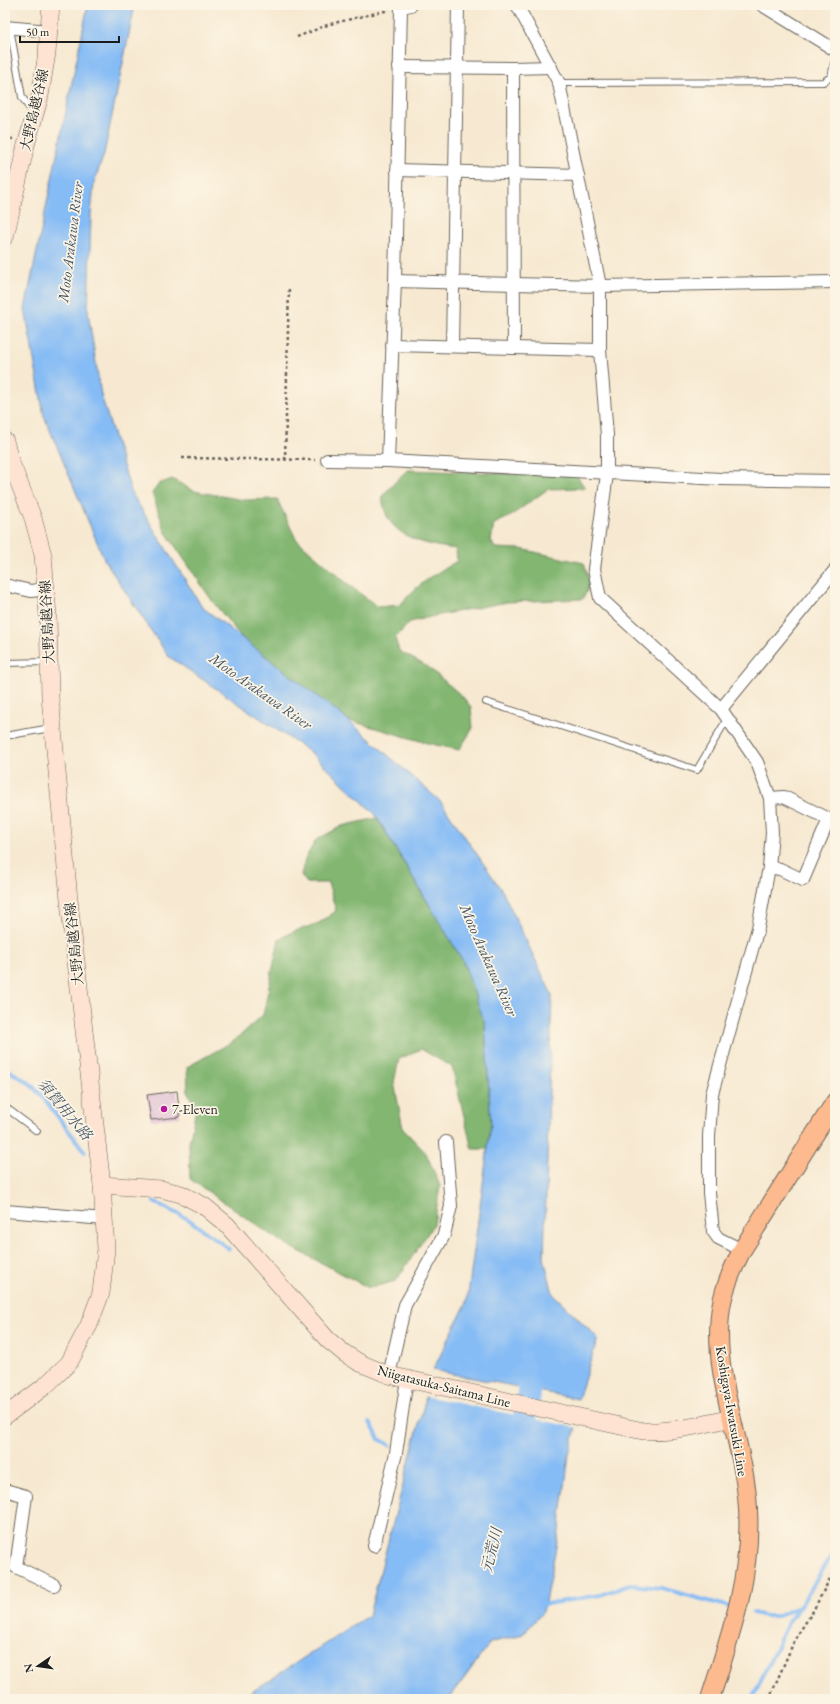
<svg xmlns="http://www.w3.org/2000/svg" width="840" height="1704" viewBox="0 0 840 1704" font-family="'EB Garamond','Noto Serif JP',serif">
	<rect width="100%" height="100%" fill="#fcf5e5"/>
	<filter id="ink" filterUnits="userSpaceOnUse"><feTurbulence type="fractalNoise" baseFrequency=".025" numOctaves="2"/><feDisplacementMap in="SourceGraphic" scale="8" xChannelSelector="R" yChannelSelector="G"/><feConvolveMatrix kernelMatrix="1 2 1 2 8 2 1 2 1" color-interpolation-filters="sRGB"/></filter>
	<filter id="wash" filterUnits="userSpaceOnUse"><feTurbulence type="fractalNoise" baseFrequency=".012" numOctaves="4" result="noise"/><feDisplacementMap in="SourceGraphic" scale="16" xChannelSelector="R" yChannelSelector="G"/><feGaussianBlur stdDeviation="0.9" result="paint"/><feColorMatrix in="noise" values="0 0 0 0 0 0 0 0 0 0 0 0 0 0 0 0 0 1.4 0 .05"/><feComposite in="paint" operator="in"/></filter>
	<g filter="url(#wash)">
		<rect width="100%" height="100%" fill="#f7e9d1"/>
		<g fill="#82b671" stroke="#4f6946">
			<path d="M407 470 577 476 585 488 548 489 509 517 494 524 491 541 495 548 521 549 584 563 590 584 583 599 507 602 434 616 410 622 395 638 399 651 428 667 462 696 471 707 473 728 459 750 427 743 348 720 243 639 213 602 165 531 152 493 159 484 172 479 194 491 244 500 277 499 296 539 350 586 378 607 400 605C419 583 433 575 457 561L456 549C431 546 394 539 385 511 383 506 383 501 382 496Z"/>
			<polygon points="377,818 463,961 485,1024 491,1124 488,1149 472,1149 452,1067 421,1049 399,1059 394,1082 403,1129 426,1153 440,1186 434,1224 396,1281 369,1288 280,1241 190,1179 189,1143 196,1109 188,1092 187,1067 234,1041 263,1015 279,939 295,931 319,923 336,911 328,883 307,883 301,875 305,859 316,840 342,826"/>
		</g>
		<g fill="#86bcf5" stroke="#516c88">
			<polygon points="88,5 135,5 104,154 94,183 91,214 88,312 101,395 132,494 202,607 348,720 441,802 503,892 552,995 544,1258 553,1294 598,1338 578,1399 433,1370 467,1302 491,1124 485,1024 463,961 375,814 310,752 168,656 105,561 44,416 25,309"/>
			<polygon points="427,1393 577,1423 569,1455 559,1532 543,1612 523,1634 490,1643 449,1699 241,1699 369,1615"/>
		</g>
		<polygon fill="#f7e9d1" points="426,1391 579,1423 578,1428 424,1396"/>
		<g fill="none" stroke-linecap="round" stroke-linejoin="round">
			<g stroke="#86bcf5" stroke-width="4">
				<polyline points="5,1068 29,1083 42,1096 85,1152"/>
				<polyline points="154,1202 188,1219 229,1249"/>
				<polyline points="370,1422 379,1439 390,1445"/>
				<polyline points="541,1605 600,1595 630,1585 661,1588 730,1607"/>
				<polyline points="753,1613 765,1616 778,1616 801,1605 835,1550"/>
				<polyline points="752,1699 789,1621 800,1605"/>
			</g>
			<polyline stroke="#86bcf5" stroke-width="24" points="522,1428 527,1410 533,1358"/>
		</g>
		<g id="blocks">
			<polygon fill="#d5aacf" points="177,1091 180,1117 151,1120 147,1095"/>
		</g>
	</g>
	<g filter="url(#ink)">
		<use href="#blocks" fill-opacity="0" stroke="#69645b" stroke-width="1"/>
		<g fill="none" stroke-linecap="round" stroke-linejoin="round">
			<g stroke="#69645b" stroke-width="8">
				<g id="service">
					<polyline points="10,28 22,97 32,112"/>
					<polyline points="559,83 823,82 831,77 835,59"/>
					<polyline points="5,663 47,662"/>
					<polyline points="486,702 697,770 727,719"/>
					<polyline points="5,736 51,728"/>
					<polyline points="5,1107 37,1131"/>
				</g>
			</g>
			<g stroke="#69645b" stroke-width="14">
				<g id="minor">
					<polyline points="517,5 559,83 600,286 600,350 607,435 607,474 594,569 600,598 721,709 757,762 770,798 772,833 769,867 758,928 712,1094 709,1136 709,1193 713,1231 718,1238 742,1250"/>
					<polyline points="762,5 835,50"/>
					<polyline points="5,27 49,31"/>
					<polyline points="399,67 513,68 551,67"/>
					<polyline points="513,68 514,348"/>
					<polyline points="397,170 578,175"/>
					<polyline points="395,281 600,286 835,282"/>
					<polyline points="392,345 600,350"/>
					<polyline points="452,346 458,5"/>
					<polyline points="327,460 388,461 721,479 835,481"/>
					<polyline points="388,461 395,281 401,7 411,5"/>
					<polyline points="5,585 31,591 46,589"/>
					<polyline points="721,709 835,570"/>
					<polyline points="770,798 784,797 835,822"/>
					<polyline points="769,867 780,869 803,880 829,819"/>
					<polyline points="5,1211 105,1219"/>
					<polyline points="389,1375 405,1305 444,1235 451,1206 446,1142"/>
					<polyline points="5,1490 26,1496 16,1567 54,1585"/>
					<polyline points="374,1546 396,1453 407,1379"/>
				</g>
			</g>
			<g stroke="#69645b" stroke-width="18">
				<g id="secondary">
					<polyline points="5,237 26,145 40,96 47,53 51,5"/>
					<polyline points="5,441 10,460 33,518 43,555 48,616 50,697 70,910 102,1185 106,1249 101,1293 89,1325 69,1363 45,1386 5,1416"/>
					<path d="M102 1185 161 1189 181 1194 204 1206 227 1225 328 1340 344 1353 360 1363 389 1375 643 1431C674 1432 702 1425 732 1418"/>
				</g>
			</g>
			<g stroke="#69645b" stroke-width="20">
				<path id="primary" d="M710 1699C730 1637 752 1576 748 1510 745 1444 713 1381 720 1315 722 1292 732 1270 742 1250L835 1102"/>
			</g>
			<g stroke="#69645b" stroke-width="2.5" stroke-dasharray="3 3" stroke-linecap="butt">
				<polyline points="297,37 330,24 389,10"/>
				<polyline points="5,138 13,139"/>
				<polyline points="182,458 315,460"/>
				<polyline points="285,460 289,286"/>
				<polyline points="769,1699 795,1639 813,1611 835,1569"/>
			</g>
			<use href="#service" stroke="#fff" stroke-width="6"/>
			<use href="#minor" stroke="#fff" stroke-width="12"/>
			<use href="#secondary" stroke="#fee3d2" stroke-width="17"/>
			<use href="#primary" stroke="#fcba8e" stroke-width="18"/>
		</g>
	</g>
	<circle fill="#b5179e" stroke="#fcf5e5" stroke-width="1.5" cx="164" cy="1109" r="4"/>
	<g text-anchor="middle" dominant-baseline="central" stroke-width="3.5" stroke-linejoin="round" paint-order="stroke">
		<g font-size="14" fill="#1c1c1c" stroke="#fcf5e5">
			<text transform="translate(34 110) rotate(-77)">大野島越谷線</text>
			<text transform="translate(47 622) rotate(-93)">大野島越谷線</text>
			<text transform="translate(74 944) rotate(-96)">大野島越谷線</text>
			<text transform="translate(444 1386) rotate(14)">Niigatasuka-Saitama Line</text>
			<text transform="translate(732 1411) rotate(80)">Koshigaya-Iwatsuki Line</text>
		</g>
		<g font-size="14" fill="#1c1c1c" stroke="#fcf5e5" text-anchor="start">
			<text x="172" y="1109">7-Eleven</text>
		</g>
		<g font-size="15" font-style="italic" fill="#415468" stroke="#fcf5e5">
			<text transform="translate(70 242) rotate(-83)">Moto Arakawa River</text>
			<text transform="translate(261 691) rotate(35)">Moto Arakawa River</text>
			<text transform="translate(489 960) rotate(66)">Moto Arakawa River</text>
			<text transform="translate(65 1109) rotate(50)">須賀用水路</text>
			<text transform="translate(491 1550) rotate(-76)">元荒川</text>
		</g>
	</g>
	<rect width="840" height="1704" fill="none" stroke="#fcf5e5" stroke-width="20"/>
	<g transform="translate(38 1666) rotate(257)" stroke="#fcf5e5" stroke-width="3" paint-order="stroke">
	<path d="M0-3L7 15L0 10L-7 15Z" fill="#1c1c1c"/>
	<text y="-6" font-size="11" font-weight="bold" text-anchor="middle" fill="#1c1c1c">N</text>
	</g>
	<path d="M20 36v6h99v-6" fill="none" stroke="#1c1c1c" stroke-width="2"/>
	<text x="26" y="36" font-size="12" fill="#1c1c1c" stroke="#fcf5e5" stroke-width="3" paint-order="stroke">50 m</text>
</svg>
